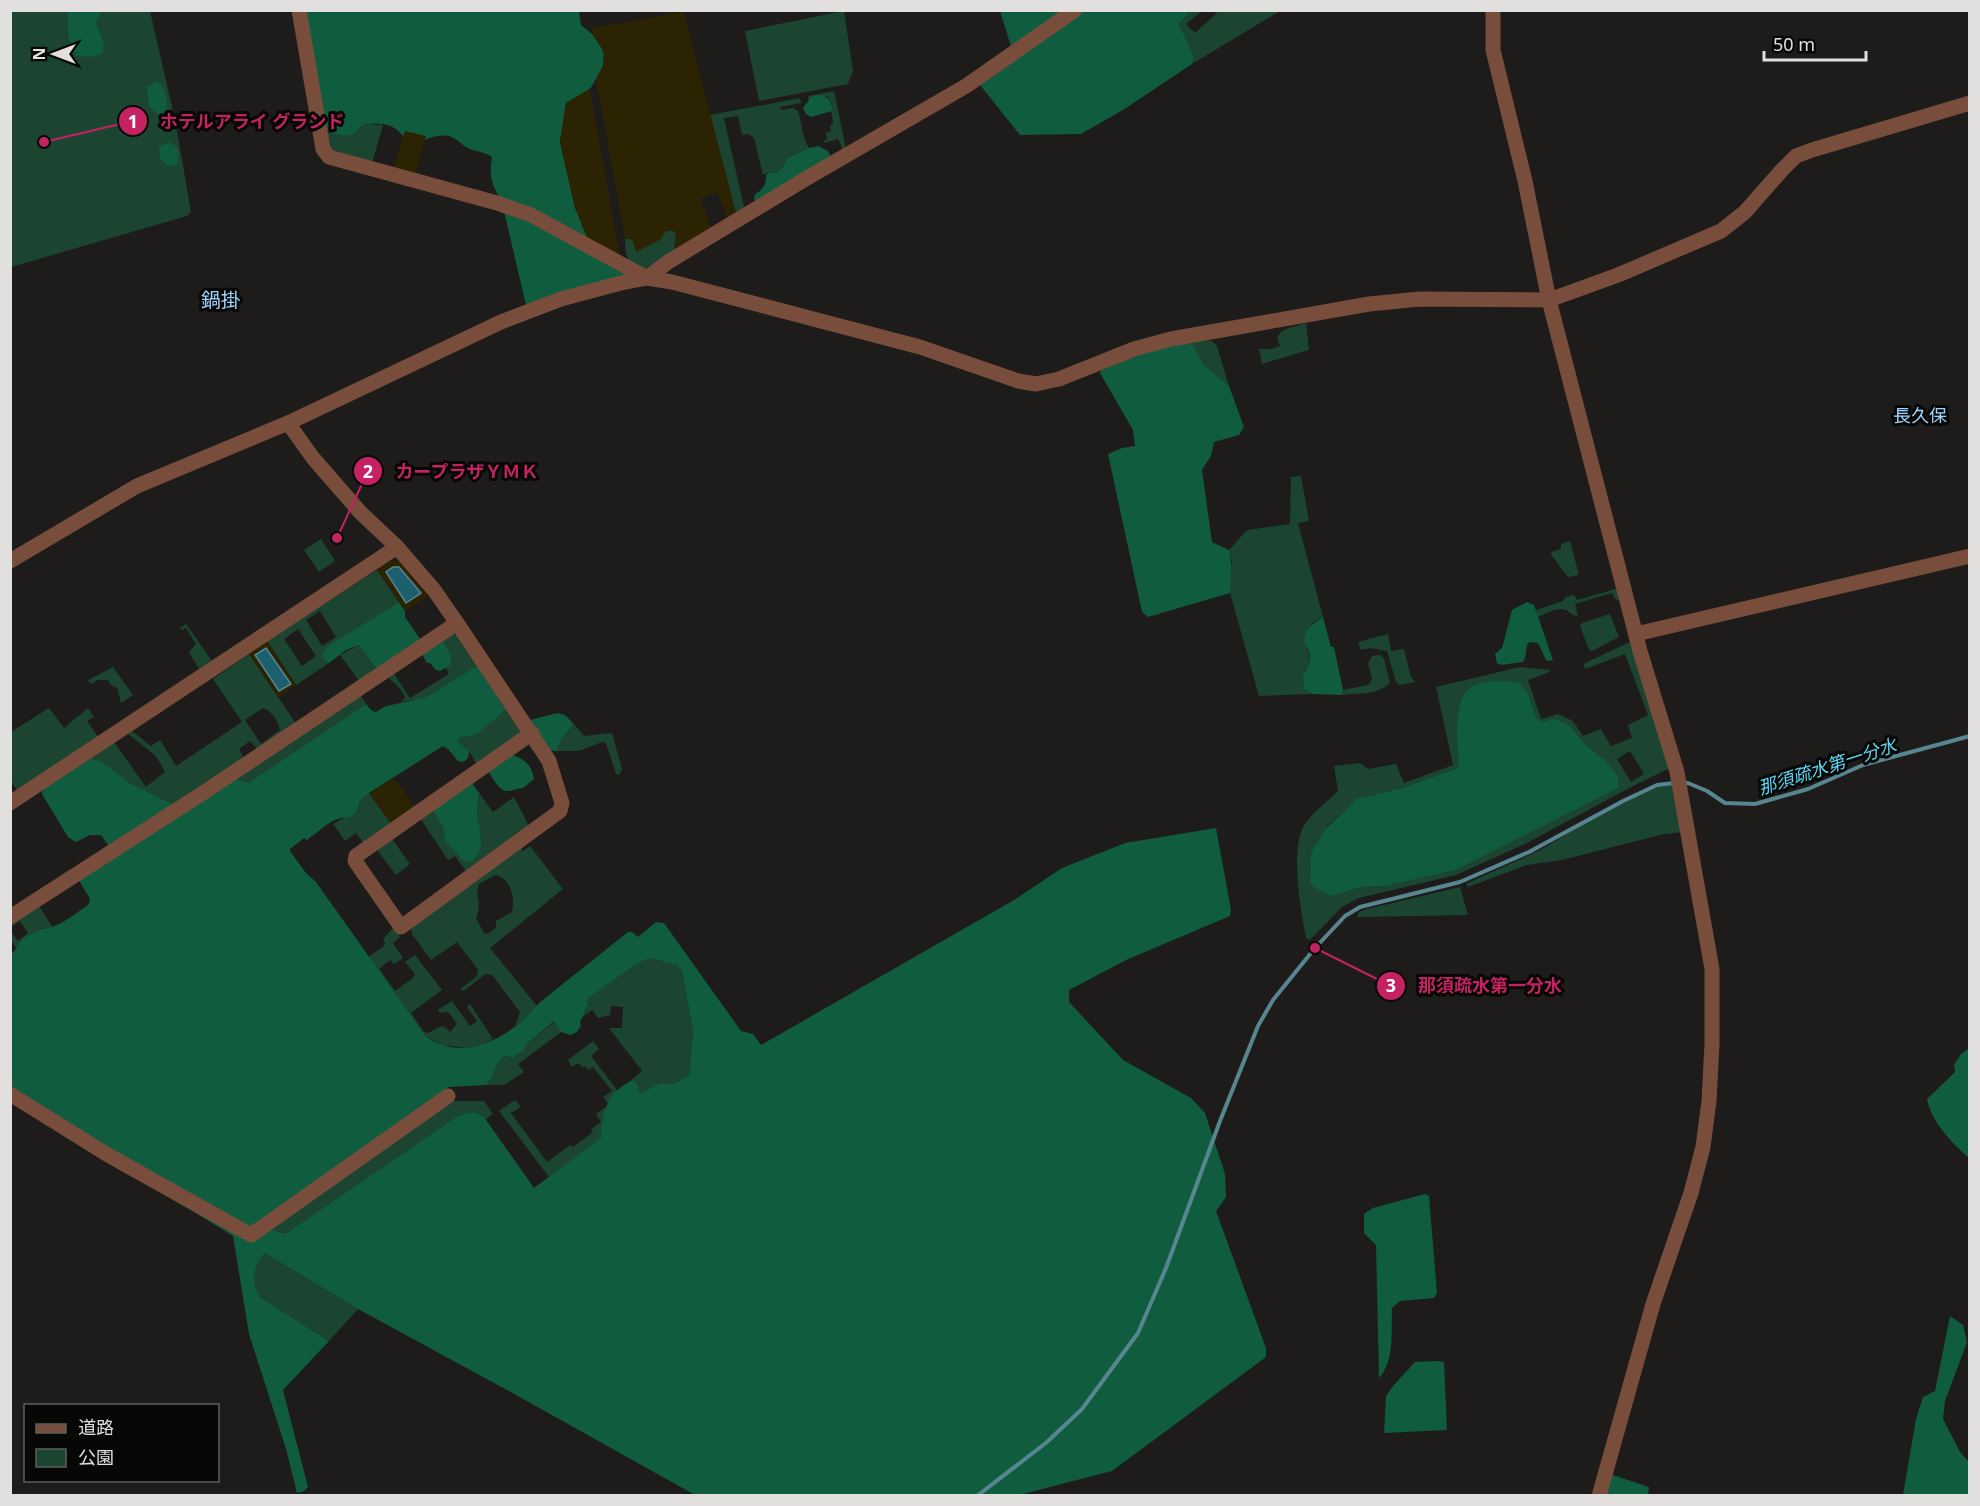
<svg xmlns="http://www.w3.org/2000/svg" width="1980" height="1506" viewBox="0 0 1980 1506" font-family="'Noto Sans','Noto Sans JP',sans-serif">
	<rect width="100%" height="100%" fill="#1d1c1a"/>
	<g fill="#1b4531" fill-rule="evenodd">
		<polygon points="10,11 67,11 68,14 104,43 94,22 102,11 150,11 175,120 191,212 187,216 11,267"/>
		<polygon points="844,11 853,71 848,84 759,101 745,31"/>
		<polygon points="1188,11 1202,11 1186,24 1195,33 1217,13 1216,11 1280,11 1192,64 1194,56 1179,24 1188,13"/>
		<polygon points="834,91 846,149 843,150 838,139 824,143 823,142 827,139 826,133 831,131 830,125 833,124 830,101 827,96 809,101 808,96"/>
		<path d="M800 98 801 103 780 107 781 110 793 108 798 111C802 123 802 137 809 148L787 158 783 168 776 173 770 172 763 175 754 138 748 134 742 135 738 116 724 118 745 212 737 217 710 115Z"/>
		<polygon points="368,124 383,125 372,163 330,149 323,129 330,133"/>
		<polygon points="666,231 674,231 676,234 674,254 647,271 630,264 626,253 625,239 629,238 633,241 637,252"/>
		<path d="M1306 323 1309 350 1262 364 1259 349H1272L1280 346 1277 338C1283 326 1294 328 1306 323Z"/>
		<polygon points="1200,340 1212,341 1217,346 1229,386 1204,365 1193,345 1186,342"/>
		<path d="M1301 476 1309 521 1298 523 1323 617 1312 623 1304 642C1314 657 1308 672 1304 689L1313 694 1259 696 1230 593V571L1232 561 1229 550 1247 530 1290 524 1291 477Z"/>
		<polygon points="321,539 335,561 319,572 304,550"/>
		<polygon points="1570,541 1579,575 1568,577 1552,556 1551,552 1561,549 1561,544"/>
		<path d="M377 570 399 602 328 647 325 661 329 663 296 685 267 641ZM320 611 336 637 322 646 306 620ZM298 629 316 656 302 666 284 639Z"/>
		<path d="M1619 588 1620 599 1617 601 1612 593 1575 604 1578 616 1572 615C1563 603 1550 612 1538 617L1536 610 1563 601 1565 597 1574 595 1577 600Z"/>
		<polygon points="1610,614 1619,637 1592,651 1589,650 1580,626 1582,623"/>
		<polygon points="186,624 212,661 199,669 189,652 196,644 186,628 181,630 180,628"/>
		<path d="M452 633 456 635 477 666 425 699 401 702 405 698C401 686 394 685 388 676L393 672 410 698 449 674 446 668 451 664 440 641Z"/>
		<polygon points="1388,634 1391,651 1404,649 1411,677 1415,682 1400,685 1396,682 1387,651 1370,648 1361,650 1358,642"/>
		<path d="M1632 641 1670 768 1631 787 1525 844 1456 875 1359 898 1342 907 1310 940 1306 938C1301 911 1289 848 1305 824 1313 812 1327 802 1338 791L1334 766 1360 763 1368 769 1396 764 1404 783 1453 765 1436 687 1520 667 1551 670 1547 673 1528 680 1541 719 1558 714 1573 721 1583 736 1601 729 1611 746 1632 738 1628 725 1648 715 1625 654 1585 669 1583 664ZM1529 695 1536 718 1543 723 1569 725 1587 746 1604 759 1384 886 1362 887 1332 896 1327 826 1345 811 1355 799 1402 788 1458 768 1457 734ZM1630 751 1644 774 1631 782 1617 759Z"/>
		<polygon points="359,645 376,668 380,669 360,682 340,655"/>
		<path d="M249 654 297 725 258 750 250 741 239 749 245 760 178 805 170 803 130 783 102 762 91 758 114 742 146 787 165 772 156 756 128 734 132 731 151 746 160 740 176 766 242 722 213 679ZM263 708C271 710 279 722 280 730L261 744 245 720Z"/>
		<path d="M1381 655 1384 659 1390 682C1379 696 1356 693 1341 695L1343 690 1368 685 1372 679 1368 664 1372 656Z"/>
		<polygon points="113,667 133,695 121,703 117,688 111,685 108,680 98,680 91,684 88,680"/>
		<polygon points="359,693 366,704 248,783 230,777"/>
		<polygon points="49,708 64,728 88,708 94,717 87,721 99,738 17,790 11,781 11,732"/>
		<polygon points="506,710 522,733 477,765 469,751 461,745 458,740 460,736 465,735 470,736"/>
		<polygon points="572,722 584,736 612,733 622,769 619,775 616,774 606,743 602,742 579,751 556,751 562,738 572,727"/>
		<polygon points="471,782 493,812 514,797 530,828 467,873 455,856 448,860 420,818"/>
		<path d="M1667 785H1675L1683 832 1664 834 1562 860 1527 865 1468 887 1466 884C1493 871 1521 860 1547 846 1581 826 1629 792 1667 785Z"/>
		<polygon points="369,793 392,825 364,844 356,833 345,841 333,824 358,810 360,801"/>
		<polygon points="392,839 410,864 396,875 377,850"/>
		<path d="M530 846 563 889 490 948 537 1006 529 1016 515 1026 520 1012 492 975 485 974 464 991 460 989 476 977 478 970 457 942 431 960 412 934 411 929 415 922 521 848 523 851ZM495 875C512 879 515 898 512 912L496 921V928L487 934 484 933 476 918C483 901 474 899 479 884Z"/>
		<polygon points="1460,887 1468,915 1357,917 1359,912 1367,909"/>
		<polygon points="38,904 53,928 17,950 11,940 10,930 18,941 28,933 20,921 11,927 11,922"/>
		<polygon points="394,927 400,937 393,943 403,958 394,964 390,960 379,969 395,991 413,978 415,974 405,962 415,955 442,990 411,1013 424,1032 428,1033 441,1026 446,1028 450,1032 457,1024 448,1012 440,1013 438,1010 452,1001 470,1026 477,1021 467,1007 470,1004 493,1039 482,1045 466,1048 441,1045 424,1034 368,957 383,947 385,943 383,939"/>
		<polygon points="649,958 677,965 682,971 693,1031 689,1075 674,1084 549,1177 499,1111 515,1100 521,1107 511,1113 547,1162 570,1145 573,1147 593,1132 591,1129 601,1122 596,1114 609,1105 603,1097 612,1091 593,1067 588,1070 586,1066 583,1068 578,1063 572,1067 568,1060 593,1041 599,1049 591,1056 618,1091 642,1071 609,1028 622,1028 623,1007 611,1006 610,1015 598,1018 592,1010 581,1018 587,1008 587,999 637,964"/>
		<path d="M555 1021 561 1032 518 1064 524 1072 504 1085H487C497 1074 490 1067 505 1056L513 1057 521 1053 528 1043Z"/>
		<path d="M449 1101H484L493 1114 484 1120V1117C473 1110 467 1113 456 1117L285 1234 271 1229Z"/>
		<polygon points="255,1248 358,1309 329,1341 254,1293 249,1261"/>
	</g>
	<g fill="#105c3e" fill-rule="evenodd">
		<polygon points="67,11 102,11 95,22 104,43 102,54 91,57 76,56 69,39"/>
		<path d="M301 11H579L581 25 592 34 604 51 603 67 590 89 566 103 560 142 575 208 636 277 527 309 501 199C491 185 489 174 492 157 485 152 478 152 470 149 457 143 456 133 437 136 430 137 422 142 415 141 405 140 402 134 396 129 389 123 367 121 360 127 358 129 356 132 354 134L343 136 323 129Z"/>
		<polygon points="1000,11 1188,11 1188,13 1179,24 1194,56 1192,64 1123,110 1081,134 1020,135 980,85 1014,56"/>
		<path d="M157 81C167 90 167 97 167 110L159 115 149 106 147 87Z"/>
		<path d="M821 95C830 97 831 103 832 111L811 117 806 114 803 108 811 97Z"/>
		<polygon points="169,142 176,146 179,155 177,164 168,166 160,159 159,147"/>
		<path d="M818 146 828 151 832 159 757 204 754 199 755 194C764 189 766 185 766 175L770 172 776 173 783 168 787 158 809 148Z"/>
		<path d="M1186 342 1193 345 1204 365 1229 386 1244 427 1239 435 1214 442 1211 456 1202 470 1212 542 1229 550C1233 564 1230 578 1230 593L1148 617 1142 612 1108 454 1122 448 1135 446 1133 430 1100 373 1102 367 1133 353Z"/>
		<polygon points="399,602 405,611 405,617 420,639 380,669 376,668 359,645 346,650 329,663 325,661 322,655 327,647"/>
		<path d="M1527 602 1534 605 1553 660 1549 661 1546 660 1538 643 1532 642 1528 643C1525 650 1527 656 1523 662L1501 665 1497 663 1495 654 1502 648 1512 610Z"/>
		<path d="M1323 617 1331 647H1334L1343 690 1341 695 1313 694 1304 689 1303 676C1311 664 1313 655 1304 642 1306 625 1311 626 1323 617Z"/>
		<path d="M440 641 443 642C447 649 453 656 451 665L440 671 436 670 430 663H427L422 654Z"/>
		<path d="M477 666 506 710 475 735 460 737 458 740 461 745 469 751 468 758 463 762 458 761 448 749 443 746 369 793 360 801C356 824 345 813 331 822 323 827 315 834 307 840L304 838 290 849V851L306 873 316 882 424 1034C429 1038 434 1042 440 1044 475 1059 518 1030 539 1003L628 932H632L638 937 656 922 664 923 741 1031 753 1034 761 1045 1014 900 1062 868 1125 843 1216 828 1231 910 1230 916 1126 960 1069 990V1002L1123 1060 1191 1098 1205 1113 1225 1174 1226 1197 1216 1211 1266 1348V1357L1112 1471 1019 1495H695L507 1390 358 1309 264 1253C253 1268 250 1281 260 1297L329 1341 283 1390 308 1487 304 1491 297 1493 286 1449 249 1334 233 1236 11 1100 10 955C17 950 18 942 26 937 35 930 46 930 57 925 68 920 79 911 89 904L90 899 75 874 108 848V845L101 835H90L76 842 68 837 42 794 43 790 91 758 102 762 130 783 170 803 185 807 230 777 248 783 366 704 372 711 376 712 386 706 425 698ZM649 958 677 965 682 971 693 1031 689 1075 674 1084H658L643 1093 639 1092 638 1085 634 1081C611 1086 599 1115 602 1137L534 1188 484 1117C473 1110 467 1113 456 1117L285 1234 271 1229 266 1218 449 1087 487 1085C496 1075 492 1066 505 1056L513 1057 522 1052 528 1043 554 1021 561 1032 570 1035 577 1032 581 1026 580 1022 588 1004 587 999 637 964Z"/>
		<path d="M1493 681 1518 682 1529 695 1536 718 1543 722 1555 719 1569 725 1587 746 1604 759 1618 777V788L1455 870 1384 886 1362 887 1332 896 1318 890 1310 883 1311 853 1328 826 1345 811 1355 799 1402 788 1458 768C1458 748 1452 702 1470 688 1475 684 1486 683 1493 681Z"/>
		<polygon points="558,713 565,715 572,722 572,727 562,738 556,751 549,750 530,720"/>
		<path d="M507 754C522 756 532 764 534 779L523 788C517 788 514 791 508 791 499 792 493 778 488 771Z"/>
		<path d="M471 782 479 793C478 799 476 806 477 813 478 830 488 850 471 862L462 860C458 853 449 847 446 841 444 837 445 831 443 826 439 818 432 816 434 805Z"/>
		<path d="M1969 1048H1970L1969 1158C1953 1144 1931 1122 1927 1099L1955 1072 1954 1065 1961 1054Z"/>
		<path d="M1425 1194 1429 1196 1437 1293 1434 1298 1400 1301 1392 1308C1391 1331 1395 1360 1379 1378L1376 1245 1364 1233V1214L1373 1208Z"/>
		<polygon points="1950,1316 1963,1325 1967,1342 1945,1401 1943,1419 1960,1452 1969,1462 1969,1495 1903,1495 1916,1419 1923,1397 1935,1391"/>
		<polygon points="1435,1361 1444,1362 1447,1430 1384,1433 1386,1396 1393,1386 1415,1362"/>
		<polygon points="1610,1474 1649,1487 1648,1495 1596,1496"/>
	</g>
	<g fill="#2b2302">
		<path d="M684 12 737 218 729 222 717 192 700 199 713 231 674 254 676 234 674 231H666L661 239 636 252 633 241 629 239H625L596 79C609 58 606 53 592 34V28Z"/>
		<polygon points="590,89 620,257 587,238 575,208 560,142 566,103"/>
		<polygon points="405,131 426,136 415,175 393,169"/>
		<polygon points="391,561 402,561 429,595 405,611 377,570"/>
		<polygon points="267,641 296,685 278,697 249,654"/>
		<polygon points="394,778 416,808 392,825 369,793"/>
	</g>
	<g fill="#1c6070" stroke="#578691" stroke-width="1.5">
		<polygon points="393,567 399,567 421,593 406,603 386,572"/>
		<polygon points="266,648 291,684 279,691 255,655"/>
	</g>
	<g fill="none" stroke-linecap="round" stroke-linejoin="round">
		<g stroke="#578691" stroke-width="4">
			<polyline points="1682,783 1688,783 1707,791 1725,803 1755,804 1808,789 1863,765 1970,736"/>
			<polyline points="977,1496 1047,1442 1082,1409 1138,1333 1166,1268 1220,1121 1258,1026 1273,1000 1315,948 1345,916 1360,907 1460,882 1529,852 1623,801 1657,785 1674,783"/>
		</g>
		<g stroke="#794d3b" stroke-width="15">
			<polyline points="299,10 323,149 329,157 497,203 531,215 647,278"/>
			<polyline points="1493,10 1493,50 1525,181 1549,300 1640,651 1677,772 1712,969 1712,1044 1709,1101 1703,1147 1691,1193 1653,1304 1599,1496"/>
			<polyline points="647,278 668,262 807,178 966,86 1075,10"/>
			<polyline points="288,423 313,458 360,512 397,547 434,590 457,623 549,761 562,803 560,811 401,927 355,861 356,856 532,733"/>
			<polyline points="10,561 137,486 288,423 501,322 561,299 621,283 647,278 672,282 920,347 1018,381 1036,384 1059,379 1134,349 1171,339 1369,304 1420,299 1549,300 1618,275 1721,231 1745,212 1782,170 1796,156 1812,150 1970,103"/>
			<polyline points="1636,634 1970,556"/>
			<polyline points="10,803 397,547"/>
			<polyline points="10,917 203,793 457,623"/>
			<polyline points="10,1094 108,1155 251,1235 448,1096"/>
		</g>
	</g>
	<g text-anchor="middle" dominant-baseline="central" stroke-width="6" stroke-linejoin="round" paint-order="stroke">
		<g font-size="18" fill="#9ed5fd" stroke="#070706">
			<text x="1920" y="415">長久保</text>
		</g>
		<g font-size="18" font-style="italic" fill="#5bd8f7" stroke="#070706">
			<text transform="translate(1827 766) rotate(-18)">那須疏水第一分水</text>
		</g>
		<g font-size="20" fill="#9ed5fd" stroke="#070706">
			<text x="221" y="299">鍋掛</text>
		</g>
	</g>
	<path fill="none" stroke="#c42262" stroke-width="2" d="M44 142L133 121M337 538L368 471M1315 948L1391 986"/>
	<g fill="#c42262" stroke="#070706" stroke-width="2">
		<circle cx="44" cy="142" r="6"/>
		<circle cx="337" cy="538" r="6"/>
		<circle cx="1315" cy="948" r="6"/>
		<circle cx="133" cy="121" r="15"/>
		<circle cx="368" cy="471" r="15"/>
		<circle cx="1391" cy="986" r="15"/>
	</g>
	<g font-size="18" text-anchor="middle" font-weight="bold" fill="#fff">
		<text x="133" y="128">1</text>
		<text x="368" y="478">2</text>
		<text x="1391" y="992">3</text>
	</g>
	<g font-size="18" text-anchor="middle" font-weight="bold" fill="#c42262" stroke="#070706" stroke-width="6" stroke-linejoin="round" paint-order="stroke">
		<text x="252" y="128">ホテルアライ グランド</text>
		<text x="467" y="478">カープラザＹＭＫ</text>
		<text x="1490" y="992">那須疏水第一分水</text>
	</g>
	<rect width="1980" height="1506" fill="none" stroke="#e1e0de" stroke-width="24"/>
	<rect x="24" y="1404" width="195" height="78" fill="#070706" stroke="#5e5e5c" stroke-width="1.5"/>
	<rect x="36" y="1424" width="30" height="9" fill="#794d3b" stroke="#5e5e5c" stroke-width="1.5"/>
	<text x="78" y="1434" font-size="18" fill="#e1e0de">道路</text>
	<rect x="36" y="1449" width="30" height="18" fill="#1b4531" stroke="#5e5e5c" stroke-width="1.5"/>
	<text x="78" y="1464" font-size="18" fill="#e1e0de">公園</text>
	<g transform="translate(54 54) rotate(270)" stroke="#070706" stroke-width="4.5" paint-order="stroke">
	<path d="M0-4.5L10 22L0 15L-10 22Z" fill="#e1e0de"/>
	<text y="-9" font-size="16" font-weight="bold" text-anchor="middle" fill="#e1e0de">N</text>
	</g>
	<path d="M1764 51v9h102v-9" fill="none" stroke="#e1e0de" stroke-width="3"/>
	<text x="1773" y="51" font-size="18" fill="#e1e0de" stroke="#070706" stroke-width="4.5" paint-order="stroke">50 m</text>
</svg>
